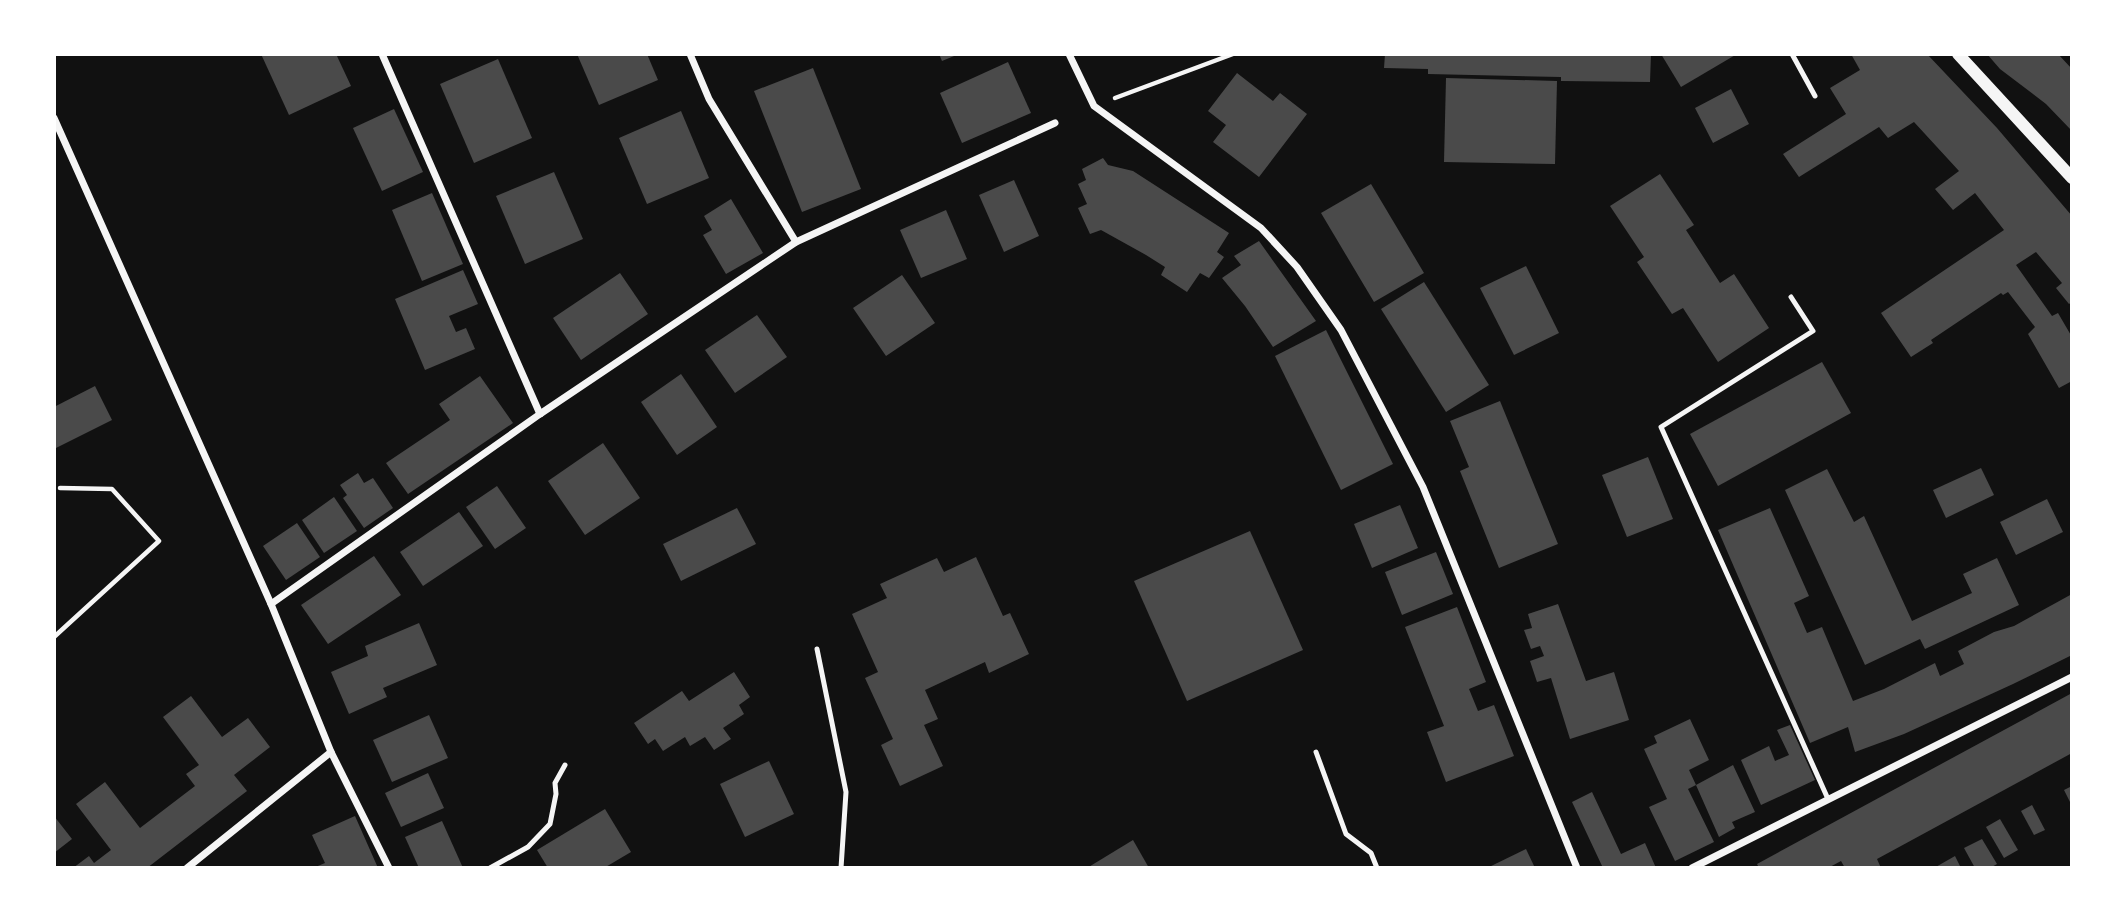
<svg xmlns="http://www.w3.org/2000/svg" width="2126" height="922" viewBox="0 0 2126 922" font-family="Poppins,sans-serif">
	<rect width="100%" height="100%" fill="#111"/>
	<g fill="#4a4a4a">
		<polygon points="261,54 336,54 351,86 289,115"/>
		<polygon points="577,54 647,54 658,80 599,105"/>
		<polygon points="939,54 959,54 942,61"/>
		<polygon points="1385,54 1651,54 1650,82 1561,81 1561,77 1428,74 1428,69 1384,68"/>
		<polygon points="1661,54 1737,54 1681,87"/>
		<polygon points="1851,54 1927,54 1997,128 2072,216 2072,302 2069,304 2056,288 2062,283 2036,252 2016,265 2052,316 2058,313 2072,337 2072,381 2059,388 2028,334 2035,327 2008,292 2003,295 2001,293 1931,340 1933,343 1911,357 1881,313 2004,230 1975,193 1953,210 1935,189 1959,171 1914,122 1888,138 1879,127 1799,177 1783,154 1846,114 1830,88 1860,70"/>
		<polygon points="1987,54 2058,54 2072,69 2072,131 2046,104 2000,69"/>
		<polygon points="498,59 532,138 474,163 440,84"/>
		<polygon points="1008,62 1031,113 962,143 940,93"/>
		<polygon points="813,68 861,189 802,212 754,91"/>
		<polygon points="1237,73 1273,101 1280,93 1307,114 1259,177 1213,142 1226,125 1208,111"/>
		<polygon points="1446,78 1557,81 1555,164 1444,162"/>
		<polygon points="1731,89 1749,124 1713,143 1695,108"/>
		<polygon points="394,109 423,172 382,191 353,128"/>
		<polygon points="681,111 709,178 647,204 619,138"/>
		<polygon points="1103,158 1108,165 1133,171 1229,233 1217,252 1224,257 1209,278 1200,273 1187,292 1161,275 1165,267 1146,255 1101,230 1090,234 1078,208 1087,204 1078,184 1086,180 1082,169"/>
		<polygon points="554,172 583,239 525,264 496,196"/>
		<polygon points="1660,174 1694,225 1686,230 1720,283 1734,274 1769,328 1718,362 1683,308 1672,314 1637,262 1644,257 1610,206"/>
		<polygon points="1014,180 1039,236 1004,252 979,195"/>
		<polygon points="1371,184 1424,273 1374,302 1321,213"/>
		<polygon points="432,193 463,264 422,281 392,210"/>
		<polygon points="731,199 763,253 726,274 703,235 712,230 704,216"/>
		<polygon points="946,210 967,259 921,278 900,230"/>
		<polygon points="1259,241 1316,321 1273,347 1245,306 1222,278 1241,265 1234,256"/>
		<polygon points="1526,266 1559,333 1514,355 1480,288"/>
		<polygon points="463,270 478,304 449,316 456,332 466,328 475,349 425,370 395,299"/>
		<polygon points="620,273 648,314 581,360 553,318"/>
		<polygon points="902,275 935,323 886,356 853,308"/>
		<polygon points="1424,282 1489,385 1446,412 1381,309"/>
		<polygon points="757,315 787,357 735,393 705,350"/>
		<polygon points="1326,330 1393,464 1341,490 1275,356"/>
		<polygon points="1822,362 1851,413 1718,486 1690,434"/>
		<polygon points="681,374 717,427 677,455 641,402"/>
		<polygon points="480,376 513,423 408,494 386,463 450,420 439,404"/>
		<polygon points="95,386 112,420 54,449 54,407"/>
		<polygon points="1500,401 1558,544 1499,568 1460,471 1469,467 1450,421"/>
		<polygon points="603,443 640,498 585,535 548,481"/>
		<polygon points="1648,457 1673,519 1627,537 1602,475"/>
		<polygon points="1981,468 1994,495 1946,518 1933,490"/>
		<polygon points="1827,469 1854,522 1864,516 1912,621 1972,593 1963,574 1997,558 2019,605 1925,649 1920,639 1865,665 1785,490"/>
		<polygon points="358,473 364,483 373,478 393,508 364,528 343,498 347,495 340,485"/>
		<polygon points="497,486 526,528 495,549 466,507"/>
		<polygon points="334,497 357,531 324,553 302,520"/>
		<polygon points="2047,499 2063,532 2016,555 2000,522"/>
		<polygon points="1400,505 1418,548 1372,568 1354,524"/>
		<polygon points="737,508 756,544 681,581 663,544"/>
		<polygon points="1770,508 1809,596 1794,603 1807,633 1822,627 1853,701 1884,689 1935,663 1940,676 1964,664 1958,651 1994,632 2014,626 2072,594 2072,655 2013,684 1904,734 1855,752 1848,727 1810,743 1718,530"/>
		<polygon points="459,512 483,546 423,586 400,552"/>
		<polygon points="297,523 320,557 286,580 263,546"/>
		<polygon points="1250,531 1303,650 1187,701 1134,581"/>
		<polygon points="1436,552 1453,594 1402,615 1385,572"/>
		<polygon points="374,556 401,595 328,644 301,605"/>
		<polygon points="976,557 1003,616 1010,613 1029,654 989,673 985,662 925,690 938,719 924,725 943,766 900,786 881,745 893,739 865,678 878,672 852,614 887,598 880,584 937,558 944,572"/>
		<polygon points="1558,604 1586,681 1614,672 1629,720 1570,739 1551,678 1537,682 1530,661 1544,656 1540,646 1531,649 1524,630 1532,628 1528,614"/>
		<polygon points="1457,607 1486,682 1469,689 1478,711 1494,705 1514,756 1446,782 1427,732 1444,726 1405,627"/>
		<polygon points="419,623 437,665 383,688 387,697 349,714 331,672 368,656 365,646"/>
		<polygon points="734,672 750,697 739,705 744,714 723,728 731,739 714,750 705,737 690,746 685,737 663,751 655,739 648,744 634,723 682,691 689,701"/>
		<polygon points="2072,693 2072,753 1877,859 1881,868 1845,868 1841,861 1828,868 1759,868 1757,864"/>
		<polygon points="191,696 222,737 248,718 270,747 234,775 247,791 147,868 73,868 89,856 94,863 111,850 76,804 105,782 140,828 195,786 186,774 199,765 163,717"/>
		<polygon points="429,715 448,758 392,782 373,740"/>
		<polygon points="1690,719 1709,760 1689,770 1696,785 1688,789 1714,842 1675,861 1649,807 1667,799 1644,749 1657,743 1654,736"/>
		<polygon points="1790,725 1815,780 1761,805 1741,760 1769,746 1775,761 1789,755 1777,730"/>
		<polygon points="769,761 794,814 745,837 720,784"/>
		<polygon points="1733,765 1755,812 1732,822 1735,828 1719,837 1696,785"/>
		<polygon points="428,773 444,808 401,827 385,793"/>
		<polygon points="2072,786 2072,806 2064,790"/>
		<polygon points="1592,792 1621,854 1645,843 1656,868 1603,868 1572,802"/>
		<polygon points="2032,805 2045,830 2034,835 2021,811"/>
		<polygon points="605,809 631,852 604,868 548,868 537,850"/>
		<polygon points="54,816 72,839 54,853"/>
		<polygon points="355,816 378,868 313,868 325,863 312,835"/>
		<polygon points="2000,819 2018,850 2004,858 1986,827"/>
		<polygon points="442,821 463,868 419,868 405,837"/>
		<polygon points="1982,839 1997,864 1990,868 1975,868 1964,848"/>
		<polygon points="1133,840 1149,868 1087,868"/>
		<polygon points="1526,849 1535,868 1487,868"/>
		<polygon points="1955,856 1961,868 1934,868"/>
	</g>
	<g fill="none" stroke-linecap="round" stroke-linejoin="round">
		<g stroke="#f5f5f5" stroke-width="4.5">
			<polyline points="1115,98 1233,54"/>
			<polyline points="54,637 159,541 112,489 60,488"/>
		</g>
		<g stroke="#f5f5f5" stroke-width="5">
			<polyline points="1792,54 1815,96"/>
			<polyline points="1791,297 1813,331 1661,427 1828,799"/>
			<polyline points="817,649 846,792 841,868"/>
			<polyline points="1316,752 1346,834 1371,853 1377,868"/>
			<polyline points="490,868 528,847 550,824 556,794 555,783 565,765"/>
		</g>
		<g stroke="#f5f5f5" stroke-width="7">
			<polyline points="382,54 540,414"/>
			<polyline points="690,54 709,99 796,242"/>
			<polyline points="1069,54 1094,106 1261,228 1297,267 1341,330 1423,487 1577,868"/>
			<polyline points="54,118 271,604 331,752 389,868"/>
			<polyline points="271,604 540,414 796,242 1055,123"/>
			<polyline points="187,868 331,752"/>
			<polyline points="1692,868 2072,677"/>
		</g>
		<polyline stroke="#f5f5f5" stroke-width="12" points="1958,54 2072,178"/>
	</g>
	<rect width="2126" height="922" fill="none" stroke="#ffffff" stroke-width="112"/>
</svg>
